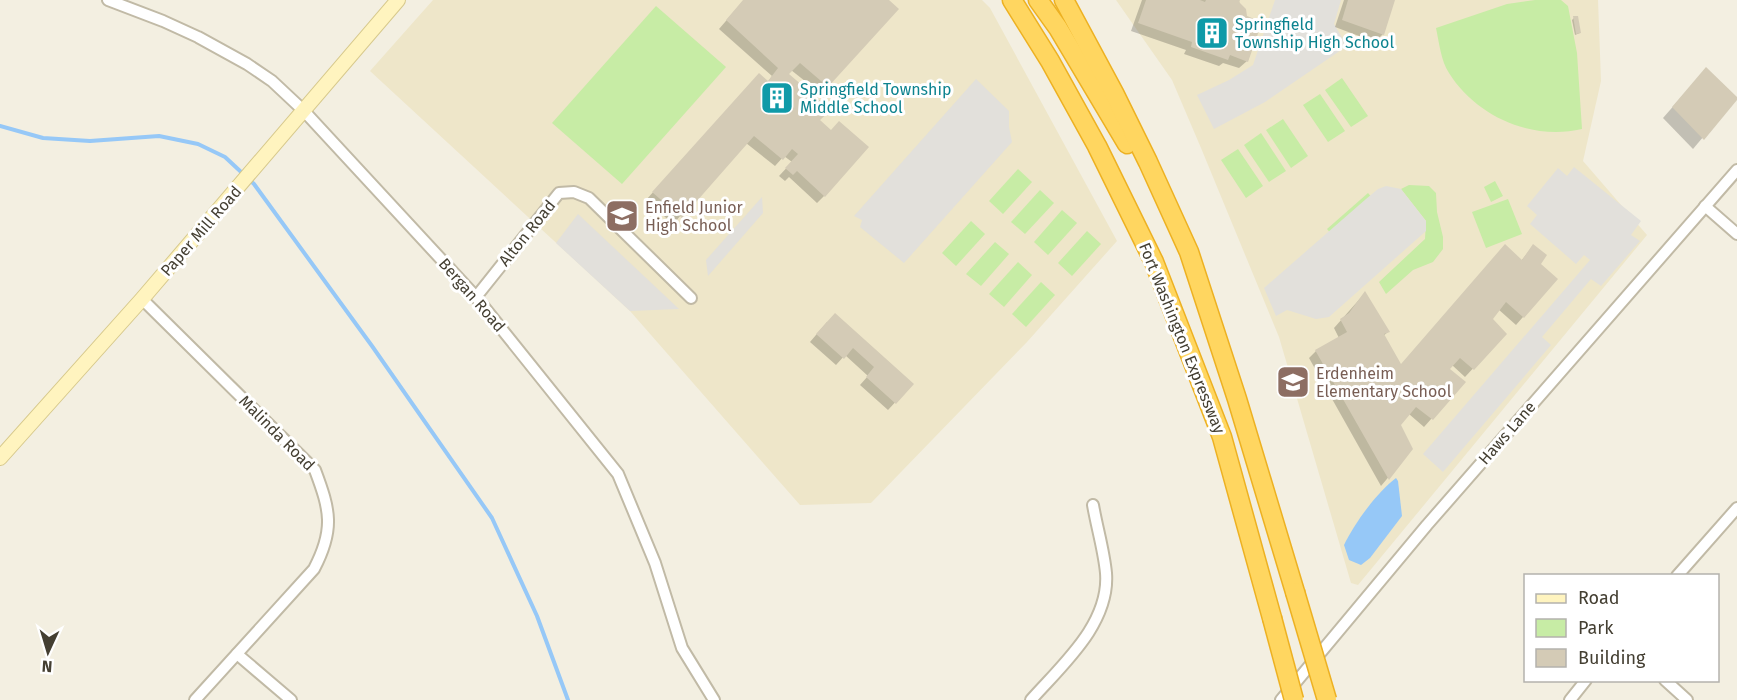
<svg xmlns="http://www.w3.org/2000/svg" width="1737" height="700" viewBox="0 0 1737 700" font-family="'Fira Sans',sans-serif">
	<rect width="100%" height="100%" fill="#f3efe1"/>
	<g fill="#eee6c9">
		<polygon points="433,0 982,0 990,8 1117,241 1027,342 871,503 800,505 630,311 370,71"/>
		<polygon points="1116,0 1598,0 1601,81 1583,161 1647,235 1358,585 1351,583 1279,337 1201,148 1172,80"/>
	</g>
	<g fill="#c7eca5">
		<path d="M1535 0H1561L1568 6 1577 53 1582 129C1531 141 1476 116 1449 73 1441 61 1439 42 1436 28L1507 4Z"/>
		<polygon points="656,6 726,67 622,184 552,123"/>
		<polygon points="1342,78 1368,116 1351,127 1325,90"/>
		<polygon points="1320,94 1345,131 1328,142 1303,105"/>
		<polygon points="1283,119 1308,156 1291,168 1266,130"/>
		<polygon points="1261,133 1286,171 1269,182 1244,145"/>
		<polygon points="1238,149 1263,186 1246,198 1221,160"/>
		<polygon points="1018,169 1032,182 1003,214 989,201"/>
		<polygon points="1495,181 1503,196 1491,202 1484,187"/>
		<polygon points="1409,185 1429,186 1436,193 1437,212 1443,237 1443,249 1433,262 1413,270 1386,294 1379,282 1425,239 1426,221 1401,189"/>
		<polygon points="1040,190 1054,203 1025,234 1011,222"/>
		<polygon points="1368,193 1379,206 1338,242 1327,229"/>
		<polygon points="1508,199 1522,234 1486,248 1472,212"/>
		<polygon points="1062,210 1077,223 1048,255 1034,242"/>
		<polygon points="971,221 985,234 956,266 942,253"/>
		<polygon points="1087,231 1101,244 1072,276 1058,263"/>
		<polygon points="995,242 1009,254 981,286 966,274"/>
		<polygon points="1018,262 1032,275 1004,307 989,294"/>
		<polygon points="1041,282 1055,295 1026,327 1012,314"/>
	</g>
	<g fill="#e2e0db">
		<polygon points="1275,0 1341,0 1334,24 1347,46 1265,102 1214,129 1197,95 1229,80 1253,65"/>
		<polygon points="976,79 1009,111 1009,127 1012,142 904,263 860,227 862,220 854,216"/>
		<polygon points="1574,167 1641,221 1631,235 1640,241 1601,286 1591,279 1542,337 1551,345 1443,472 1423,454 1590,260 1584,255 1576,264 1530,224 1537,215 1527,206 1558,168 1567,176"/>
		<polygon points="1386,186 1401,189 1426,221 1426,231 1329,317 1316,319 1287,310 1276,316 1264,288 1366,199 1378,189"/>
		<polygon points="762,197 763,213 708,276 706,260"/>
		<polygon points="578,214 679,309 630,311 556,243"/>
	</g>
	<path fill="#96c8f7" d="M1396 478 1398 481 1402 516 1370 558 1361 565 1349 560 1344 545C1354 524 1377 492 1396 478Z"/>
	<g fill="#0003">
		<polygon points="744,0 887,0 827,86 820,93 791,70 787,74 818,120 824,196 817,203 789,177 785,181 779,176 792,162 784,156 775,166 746,143 673,224 646,200 752,82 768,82 772,76 719,29"/>
		<polygon points="1142,0 1239,0 1247,61 1239,68 1223,63 1219,66 1184,54 1186,50 1131,31"/>
		<polygon points="1344,0 1393,0 1383,34 1375,42 1335,27"/>
		<polygon points="1574,18 1580,33 1575,35 1572,20"/>
		<polygon points="1706,69 1736,98 1693,149 1663,118"/>
		<polygon points="1533,246 1539,264 1556,279 1516,325 1498,309 1491,319 1505,334 1465,377 1452,365 1448,369 1464,382 1424,427 1409,414 1399,425 1412,449 1381,486 1309,358 1316,351 1339,338 1334,328 1365,293 1388,332 1383,336 1400,366 1521,261"/>
		<polygon points="827,322 912,384 888,410 860,385 868,376 845,355 836,365 810,342"/>
	</g>
	<g fill="none" stroke-linecap="round" stroke-linejoin="round">
		<polyline stroke="#96c8f7" stroke-width="4" points="0,126 43,138 90,141 159,136 198,144 225,157 254,184 372,346 492,518 537,616 568,700"/>
	</g>
	<g fill="#d4cbb6">
		<polygon points="743,0 889,0 899,9 828,87 800,63 789,74 831,110 820,120 831,130 839,121 869,147 825,197 797,171 793,175 785,168 798,154 792,149 783,160 754,136 682,218 652,192 759,73 768,81 778,68 726,20"/>
		<polygon points="1146,0 1200,0 1205,2 1206,0 1240,0 1239,2 1246,9 1247,16 1262,22 1248,62 1230,55 1228,60 1191,47 1192,42 1138,23"/>
		<polygon points="1348,0 1395,0 1384,35 1342,20"/>
		<polygon points="1573,16 1578,16 1581,33 1576,34"/>
		<polygon points="1706,67 1737,97 1737,100 1704,140 1672,107"/>
		<polygon points="1505,244 1522,260 1533,244 1547,255 1541,264 1558,279 1524,318 1506,302 1493,319 1507,334 1474,370 1460,358 1450,369 1466,382 1433,420 1416,407 1401,425 1413,449 1389,480 1315,350 1347,332 1340,319 1349,313 1365,291 1390,332 1384,334 1401,364"/>
		<polygon points="835,313 914,384 896,404 866,377 874,367 853,348 844,359 816,334"/>
	</g>
	<g fill="none" stroke-linecap="round" stroke-linejoin="round">
		<g stroke="#c1baa6" stroke-width="14">
			<g id="street">
				<polyline points="108,0 163,21 198,37 247,64 272,81 304,111 476,297 618,474 655,563 682,648 714,700"/>
				<polyline points="1705,206 1737,234"/>
				<polyline points="476,297 559,193 574,192 589,198 691,298"/>
				<path d="M142 299 315 470C330 510 335 529 314 569L195 700"/>
				<polyline points="1677,576 1737,508"/>
				<polyline points="237,654 291,700"/>
				<polyline points="1665,680 1687,700"/>
				<path d="M1031 700C1062 665 1110 624 1106 573 1104 551 1097 528 1093 505"/>
				<polyline points="1281,700 1427,525 1737,170"/>
				<polyline points="1570,700 1586,680"/>
			</g>
		</g>
		<g stroke="#d7c98c" stroke-width="16">
			<polyline id="secondary" points="0,458 142,299 398,0"/>
		</g>
		<g stroke="#edb122" stroke-width="21">
			<g id="highway">
				<polyline points="1012,0 1050,61 1097,146 1154,262 1222,437 1272,618"/>
				<polyline points="1038,0 1058,28 1127,144"/>
				<polyline points="1064,0 1114,93 1148,162 1189,252 1237,399 1295,592"/>
			</g>
		</g>
		<use href="#street" stroke="#fff" stroke-width="10"/>
		<use href="#secondary" stroke="#fff4bf" stroke-width="14"/>
		<use href="#highway" stroke="#ffd660" stroke-width="18"/>
		<g stroke="#edb122" stroke-width="21" stroke-linecap="butt">
			<g id="highway-bridge">
				<polyline points="1295,592 1327,700"/>
				<polyline points="1272,618 1294,700"/>
			</g>
		</g>
		<use href="#highway-bridge" stroke="#ffd660" stroke-width="18"/>
	</g>
	<defs>
		<g id="building-square" transform="scale(1.725)"><rect x="-9" y="-9" width="18" height="18" rx="4" fill="#0f9aa8" stroke="#fff"/><path d="M-4-6H4V6H1V3H-1V6H-4ZM-2.5-4.3h1.7v1.8h-1.7ZM.8-4.3h1.7v1.8H.8ZM-2.5-1h1.7V.8h-1.7ZM.8-1h1.7V.8H.8Z" fill="#fff"/></g>
		<g id="school-square" transform="scale(1.725)"><rect x="-9" y="-9" width="18" height="18" rx="4" fill="#8d6e63" stroke="#fff"/><path d="M0-5L7-2L0 1L-7-2ZM-4 1L0 2.5L4 1V4Q0 6-4 4Z" fill="#fff"/></g>
	</defs>
	<g fill-rule="evenodd">
		<use href="#building-square" x="1212" y="33"/>
		<use href="#building-square" x="777" y="98"/>
		<use href="#school-square" x="622" y="216"/>
		<use href="#school-square" x="1293" y="382"/>
	</g>
	<g text-anchor="middle" dominant-baseline="central" stroke-width="6" stroke-linejoin="round" paint-order="stroke">
		<g font-size="16" fill="#0d838f" stroke="#fff" text-anchor="start">
			<text x="1235" y="24">Springfield<tspan x="1235" dy="18">Township High School</tspan></text>
			<text x="800" y="89">Springfield Township<tspan x="800" dy="18">Middle School</tspan></text>
		</g>
		<g font-size="16" fill="#785e54" stroke="#fff" text-anchor="start">
			<text x="645" y="207">Enfield Junior<tspan x="645" dy="18">High School</tspan></text>
			<text x="1316" y="373">Erdenheim<tspan x="1316" dy="18">Elementary School</tspan></text>
		</g>
		<g font-size="16" fill="#443f32" stroke="#fff">
			<text transform="translate(201 231) rotate(-49)">Paper Mill Road</text>
			<text transform="translate(527 233) rotate(-51)">Alton Road</text>
			<text transform="translate(472 295) rotate(49)">Bergan Road</text>
			<text transform="translate(1182 338) rotate(68)">Fort Washington Expressway</text>
			<text transform="translate(277 433) rotate(45)">Malinda Road</text>
			<text transform="translate(1507 433) rotate(-49)">Haws Lane</text>
		</g>
	</g>
	<rect x="1524" y="574" width="195" height="108" fill="#ffffff" stroke="#b4b2ad" stroke-width="1.5"/>
	<rect x="1536" y="594" width="30" height="9" fill="#fff4bf" stroke="#b4b2ad" stroke-width="1.5"/>
	<text x="1578" y="604" font-size="18" fill="#443f32">Road</text>
	<rect x="1536" y="619" width="30" height="18" fill="#c7eca5" stroke="#b4b2ad" stroke-width="1.5"/>
	<text x="1578" y="634" font-size="18" fill="#443f32">Park</text>
	<rect x="1536" y="649" width="30" height="18" fill="#d4cbb6" stroke="#b4b2ad" stroke-width="1.5"/>
	<text x="1578" y="664" font-size="18" fill="#443f32">Building</text>
	<g transform="translate(48 652) rotate(184)" stroke="#ffffff" stroke-width="4.5" paint-order="stroke">
	<path d="M0-4.5L10 22L0 15L-10 22Z" fill="#443f32"/>
	<text y="-9" font-size="16" font-weight="bold" text-anchor="middle" fill="#443f32">N</text>
	</g>
</svg>
